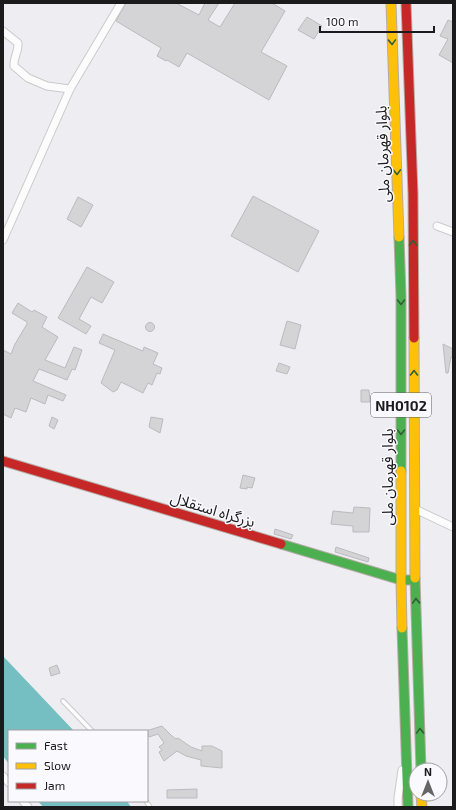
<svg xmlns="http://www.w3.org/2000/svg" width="456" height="810" viewBox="0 0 456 810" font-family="'Exo 2','Noto Sans Arabic',sans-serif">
	<rect width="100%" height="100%" fill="#eeeef2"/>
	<g fill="#75bfc3">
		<polygon points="3,656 74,731 9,731 9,764 3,756"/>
		<polygon points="38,801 127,801 131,807 43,807"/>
	</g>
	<g fill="#d4d4d7" stroke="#bbbbbf">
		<polygon points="126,3 176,3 199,15 205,3 219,3 208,20 220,27 235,3 272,3 285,11 261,52 287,66 269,100 187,53 179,67 167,60 166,61 157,56 161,48 116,21"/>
		<polygon points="307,17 322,26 314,39 298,30"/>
		<polygon points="448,20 453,22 453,63 439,55 448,39 440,36"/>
		<polygon points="253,196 319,231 298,272 231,236"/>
		<polygon points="78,197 93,205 81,227 67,219"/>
		<polygon points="87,267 114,282 102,303 91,297 79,319 91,326 86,334 58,318"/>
		<polygon points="18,303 32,312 34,310 47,317 42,327 58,337 45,360 65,368 74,347 82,350 75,370 72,369 67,380 39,369 33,381 66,395 63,401 48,395 45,404 31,398 26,412 15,408 11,418 3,414 3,350 11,354 15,344 27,324 27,322 12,313"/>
		<polygon points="287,321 301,325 295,349 280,345"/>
		<circle cx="150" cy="327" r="4.5"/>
		<polygon points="103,334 143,351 144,347 158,353 153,364 162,368 160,374 157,373 152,385 148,383 143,393 121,382 117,390 113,392 101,383 115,350 99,343"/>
		<polygon points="443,344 453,349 453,358 451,357 448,373 446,373"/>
		<polygon points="279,363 290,367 287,374 276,371"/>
		<polygon points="361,390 369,390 370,402 361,402"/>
		<polygon points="52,417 58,420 54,429 49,426"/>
		<polygon points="151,417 163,419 160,433 149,427"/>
		<polygon points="243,475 255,478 252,488 247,487 247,489 240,488"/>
		<polygon points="354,507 370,508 369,532 353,532 353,526 331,524 333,511 353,513"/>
		<polygon points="275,529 293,535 291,539 274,534"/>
		<polygon points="336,547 369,558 368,562 335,552"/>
		<polygon points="57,665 60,673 51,676 49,668"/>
		<polygon points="162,726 172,736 176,739 178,738 191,747 202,751 202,746 212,746 222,751 222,768 201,766 201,760 186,756 177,751 164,761 159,752 162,750 159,747 164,743 158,734 149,737 146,731"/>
		<polygon points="197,789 197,798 167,798 167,790"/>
	</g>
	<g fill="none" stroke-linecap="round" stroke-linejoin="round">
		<g stroke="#cacacd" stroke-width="5.5">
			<g id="lane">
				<polyline points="63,701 92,731"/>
				<polyline points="146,801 150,807"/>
			</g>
		</g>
		<g stroke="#cacacd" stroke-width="9">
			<g id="street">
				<path d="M3 31 18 43C19 51 13 58 14 66L28 78 47 86 70 89"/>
				<polyline points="437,226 453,232"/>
				<polyline points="3,240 70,89 121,3"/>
				<polyline points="415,509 453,527"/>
				<polyline points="3,776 9,783"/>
				<polyline points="23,801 28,807"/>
				<polyline points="398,807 398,798 402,770"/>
			</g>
		</g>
		<g stroke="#b6aaa6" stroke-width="11">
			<g id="fast">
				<polyline points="399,237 401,296 401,471"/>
				<polyline points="281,544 401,580 410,580"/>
				<polyline points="415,578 421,770"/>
				<polyline points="402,628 408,807"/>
			</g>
		</g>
		<g stroke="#b6aaa6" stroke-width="11">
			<g id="slow">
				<polyline points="391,3 399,237"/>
				<polyline points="414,338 415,578"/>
				<polyline points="401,471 401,580 402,628"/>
				<polyline points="421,794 422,807"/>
			</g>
		</g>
		<g stroke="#b6aaa6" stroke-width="11">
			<g id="jam">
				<polyline points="406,3 413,194 414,338"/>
				<polyline points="3,461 281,544"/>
			</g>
		</g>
		<use href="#lane" stroke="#fcfcfd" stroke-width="3.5"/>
		<use href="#street" stroke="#fcfcfd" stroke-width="7"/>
		<use href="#fast" stroke="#4caf50" stroke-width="9"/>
		<use href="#slow" stroke="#ffc107" stroke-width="9"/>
		<use href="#jam" stroke="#c62828" stroke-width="9"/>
	</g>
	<defs><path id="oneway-chevron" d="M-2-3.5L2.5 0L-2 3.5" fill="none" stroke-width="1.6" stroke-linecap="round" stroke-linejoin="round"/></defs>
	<g stroke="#315e34">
		<use href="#oneway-chevron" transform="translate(392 42) rotate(88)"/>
		<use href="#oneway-chevron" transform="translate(397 172) rotate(88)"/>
		<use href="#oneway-chevron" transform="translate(413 243) rotate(-90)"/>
		<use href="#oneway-chevron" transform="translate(401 302) rotate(90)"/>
		<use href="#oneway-chevron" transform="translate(414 373) rotate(-90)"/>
		<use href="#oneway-chevron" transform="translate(401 432) rotate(90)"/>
		<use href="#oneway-chevron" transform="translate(416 601) rotate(-92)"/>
		<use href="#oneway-chevron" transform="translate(420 731) rotate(-92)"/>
	</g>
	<g text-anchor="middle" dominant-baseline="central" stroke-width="3" stroke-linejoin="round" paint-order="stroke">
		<rect fill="#f9f9fe" stroke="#5e5e61" stroke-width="1" x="371" y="393" width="60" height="24" rx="3"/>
		<g font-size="14" font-weight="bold" fill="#1b1b1e">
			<text x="401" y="405">NH0102</text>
		</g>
		<g font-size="15" fill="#1b1b1e" stroke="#f9f9fe">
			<text transform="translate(382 154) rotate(-92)">بلوار قهرمان ملی</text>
			<text transform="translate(387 477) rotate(-90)">بلوار قهرمان ملی</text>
			<text transform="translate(213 509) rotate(17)">بزرگراه استقلال</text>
		</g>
	</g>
	<rect width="456" height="810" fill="none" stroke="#1b1b1e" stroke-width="8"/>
	<rect x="8" y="730" width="140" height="72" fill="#f9f9fe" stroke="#a0a0a4"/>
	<rect x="16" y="743" width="20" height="6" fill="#4caf50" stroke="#a0a0a4"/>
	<text x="44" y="750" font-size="12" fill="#1b1b1e">Fast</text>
	<rect x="16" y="763" width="20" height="6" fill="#ffc107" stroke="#a0a0a4"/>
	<text x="44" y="770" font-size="12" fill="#1b1b1e">Slow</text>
	<rect x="16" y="783" width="20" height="6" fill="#c62828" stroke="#a0a0a4"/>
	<text x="44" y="790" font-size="12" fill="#1b1b1e">Jam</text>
	<g transform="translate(428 782)"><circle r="19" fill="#f9f9fe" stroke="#a0a0a4"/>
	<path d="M0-3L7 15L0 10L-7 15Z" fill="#656568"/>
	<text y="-6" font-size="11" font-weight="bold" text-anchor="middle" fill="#1b1b1e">N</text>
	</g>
	<path d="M320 26v6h114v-6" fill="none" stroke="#1b1b1e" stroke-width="2"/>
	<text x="326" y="26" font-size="12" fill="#1b1b1e" stroke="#f9f9fe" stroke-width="3" paint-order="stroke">100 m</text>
</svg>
